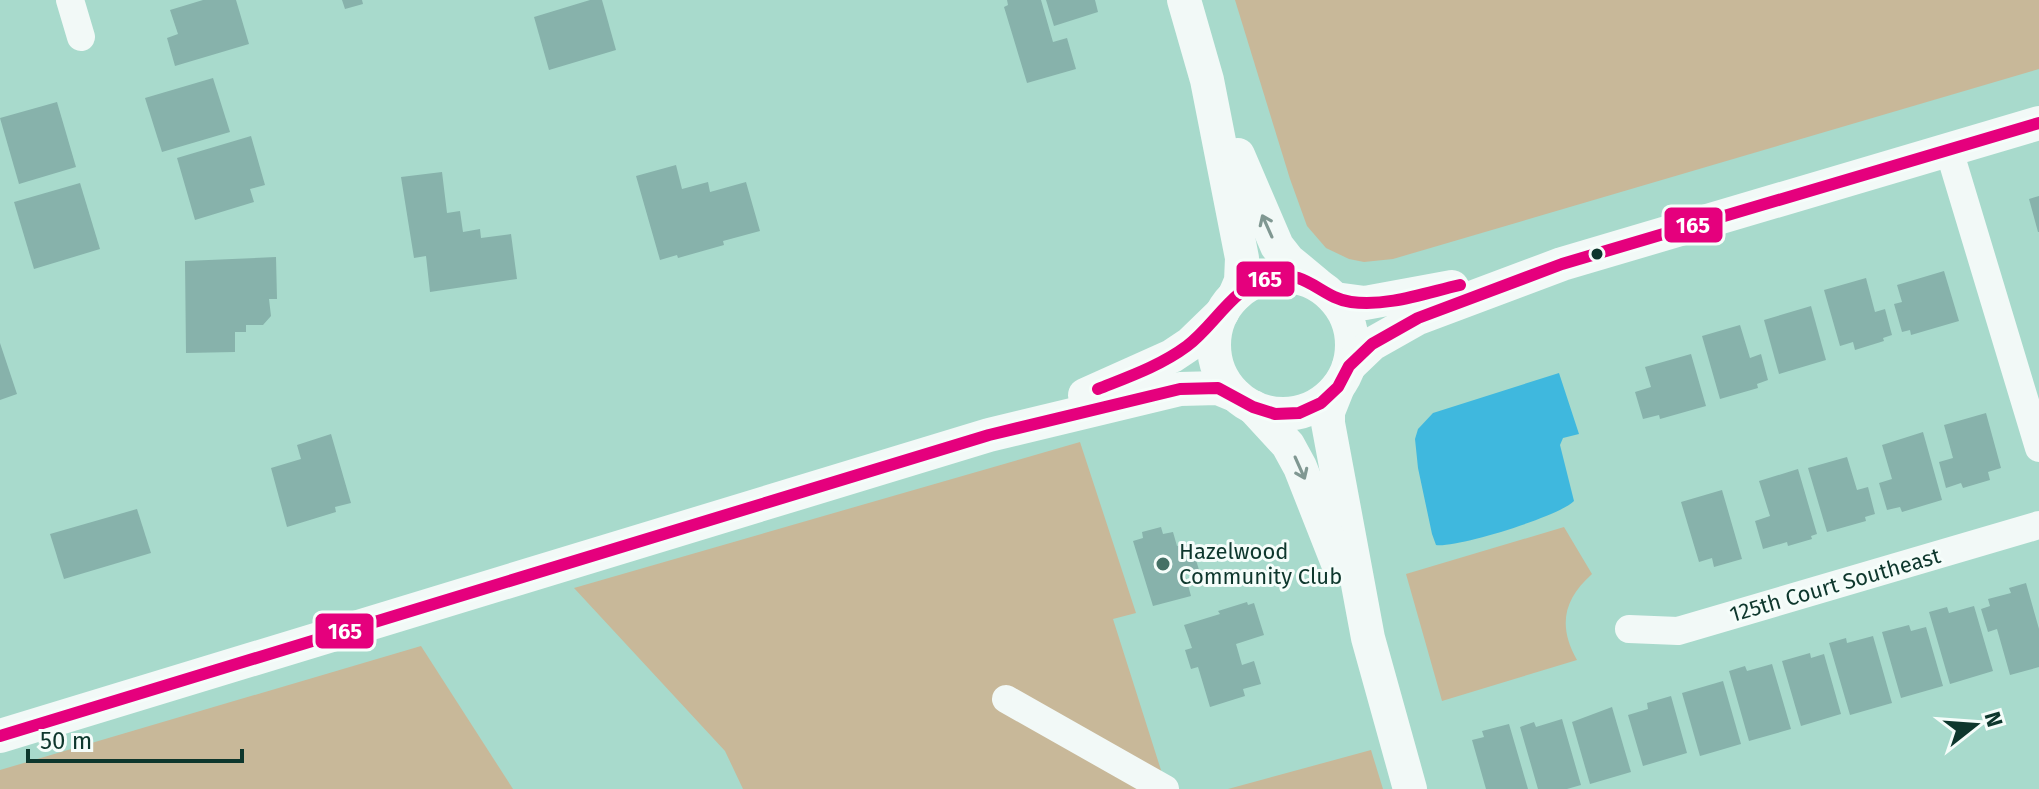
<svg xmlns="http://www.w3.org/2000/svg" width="2039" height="789" viewBox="0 0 2039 789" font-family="'Fira Sans',sans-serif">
	<rect width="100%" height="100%" fill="#a8dacc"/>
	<g fill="#c8b899">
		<polygon points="1235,0 2039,0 2039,69 1393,259 1364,262 1349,259 1326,248 1307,226 1290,179"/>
		<polygon points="1080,442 1136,613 1113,619 1167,789 743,789 725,751 574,588"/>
		<path d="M1564 527 1592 574C1563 600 1558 626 1577 660L1442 701 1406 574Z"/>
		<polygon points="421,646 513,789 0,789 0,770"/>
		<polygon points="1371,750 1383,789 1228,789"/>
	</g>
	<path fill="#3fb8de" d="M1559 373 1579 434 1563 438 1560 445 1574 501C1560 516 1457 548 1436 545L1432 534 1418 468 1415 439 1418 429 1433 413Z"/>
	<g fill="#87b2ab">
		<polygon points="203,0 236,0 249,44 175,66 167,38 178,34 170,10"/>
		<polygon points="342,0 362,0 363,4 345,9"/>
		<polygon points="590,0 602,0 616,50 549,70 534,17"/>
		<polygon points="1007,0 1041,0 1053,42 1067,38 1076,69 1027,83 1004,7 1008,5"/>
		<polygon points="1046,0 1095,0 1098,12 1054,26"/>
		<polygon points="213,78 230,132 162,152 145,98"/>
		<polygon points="57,102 76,167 19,184 0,118"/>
		<polygon points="251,136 265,185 250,189 254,202 195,220 177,158"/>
		<polygon points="676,165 682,189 708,182 710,192 746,182 760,231 723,241 724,245 678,258 677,255 660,260 636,176"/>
		<polygon points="442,172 447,213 460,211 463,232 480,229 481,238 511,234 517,279 430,292 426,256 414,258 401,177"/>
		<polygon points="80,183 100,249 34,269 14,202"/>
		<polygon points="2039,196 2039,232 2038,232 2029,199"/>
		<polygon points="276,257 277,299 269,299 271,316 263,325 246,325 246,332 235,332 235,352 186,353 185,261"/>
		<polygon points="1944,271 1959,321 1911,335 1910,330 1902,332 1894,304 1902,302 1897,285"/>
		<polygon points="1866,278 1875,312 1885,309 1892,335 1883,338 1884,341 1855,350 1853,342 1840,346 1824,290"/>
		<polygon points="1811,306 1826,360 1779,374 1764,320"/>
		<polygon points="1740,325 1750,358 1761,354 1768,380 1757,384 1758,388 1720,399 1702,336"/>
		<polygon points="0,343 17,394 0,400"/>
		<polygon points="1691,354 1706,406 1660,419 1659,415 1643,419 1635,392 1651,387 1645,367"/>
		<polygon points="1986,413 2001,468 1988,472 1990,480 1963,488 1961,483 1946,488 1939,462 1953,458 1944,425"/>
		<polygon points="1923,432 1942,500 1902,512 1900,507 1887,510 1879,483 1892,479 1882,445"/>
		<polygon points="331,434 351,503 335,507 336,512 287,527 271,468 301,459 297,445"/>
		<polygon points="1847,457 1857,490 1868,487 1875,514 1865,517 1866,521 1827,532 1808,468"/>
		<polygon points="1798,469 1817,534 1811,536 1812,539 1788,546 1787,542 1763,549 1755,521 1770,516 1759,481"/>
		<polygon points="1722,490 1742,559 1714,567 1712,558 1699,562 1681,502"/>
		<polygon points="137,509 151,553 64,579 50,534"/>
		<polygon points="1161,527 1163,534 1173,532 1177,546 1191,543 1199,570 1185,574 1191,596 1153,606 1133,541 1143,538 1142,532"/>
		<polygon points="2026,583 2039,629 2039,667 2010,675 1997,629 1988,632 1981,609 1990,606 1988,599 2011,593 2009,588"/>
		<polygon points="1247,602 1248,605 1254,603 1264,635 1236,644 1242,665 1254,661 1261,684 1243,689 1245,696 1210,707 1198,667 1191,669 1185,650 1192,648 1184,625 1220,614 1218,611"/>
		<polygon points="1974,606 1993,671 1950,684 1929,612 1947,607 1949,613"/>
		<polygon points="1909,625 1911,631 1926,627 1943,686 1901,698 1882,632"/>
		<polygon points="1873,636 1892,703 1850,715 1829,643 1846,638 1847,643"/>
		<polygon points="1810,653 1811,658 1824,654 1841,714 1801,726 1782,661"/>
		<polygon points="1772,664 1791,729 1749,741 1729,671 1745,666 1747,671"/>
		<polygon points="1723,681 1741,744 1700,756 1682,693"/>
		<polygon points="1671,696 1687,753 1643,766 1628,715 1648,709 1647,703"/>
		<polygon points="1612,707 1631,772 1590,784 1572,722"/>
		<polygon points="1562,719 1581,785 1567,789 1538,789 1520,727 1534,722 1536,727"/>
		<polygon points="1509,724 1528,789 1486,789 1472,740 1484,737 1482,731"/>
	</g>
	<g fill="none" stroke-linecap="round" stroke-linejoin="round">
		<g stroke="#f2f9f7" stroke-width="28">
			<polyline points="70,0 81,37"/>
			<polyline points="1949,150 2039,448"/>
			<polyline points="1629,629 1678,631 2039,525"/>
			<polyline points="1006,699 1165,789"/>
		</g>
		<g stroke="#f2f9f7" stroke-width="34">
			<polyline points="1184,0 1207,80 1242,258 1241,281 1235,295"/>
			<polyline points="1238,155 1277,246 1288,260 1317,284"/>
			<circle cx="1283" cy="345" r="69"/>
			<polyline points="1335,299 1365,303 1452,287"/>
			<polyline points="1349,366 1372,344 1418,318 1562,264 2039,123"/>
			<polyline points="1338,387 1328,412 1328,423 1368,638 1410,789"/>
			<polyline points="1085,395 1172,356 1190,344 1222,313"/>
			<polyline points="1253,407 1288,445 1300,467 1339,566"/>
			<polyline points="0,736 989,435 1180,389 1218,388 1235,395"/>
		</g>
		<g stroke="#f5fdfa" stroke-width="18">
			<g id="bus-1">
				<path d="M1098 389C1128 377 1160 366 1187 346 1216 324 1233 286 1271 277 1307 269 1321 298 1351 302 1387 307 1425 293 1460 285"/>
				<polyline points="0,736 989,435 1180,389 1218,388 1253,407 1275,414 1299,413 1321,403 1338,387 1349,366 1372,344 1418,318 1562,264 2039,123"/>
			</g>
		</g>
		<use href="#bus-1" stroke="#e5007d" stroke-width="12"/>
	</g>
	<defs><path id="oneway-shaft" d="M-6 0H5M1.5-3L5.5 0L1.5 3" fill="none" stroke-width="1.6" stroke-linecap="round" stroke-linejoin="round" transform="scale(2)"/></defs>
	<g stroke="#809892">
		<use href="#oneway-shaft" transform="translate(1267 226) rotate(-114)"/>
		<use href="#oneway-shaft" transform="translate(1300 468) rotate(66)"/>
	</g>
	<circle fill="#0e372d" stroke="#f5fdfa" stroke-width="3" cx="1597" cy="254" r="7"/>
	<circle fill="#447065" stroke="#f5fdfa" stroke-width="3" cx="1163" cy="564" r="8"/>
	<g text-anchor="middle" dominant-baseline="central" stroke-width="6" stroke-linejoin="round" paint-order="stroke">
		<g font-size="22" fill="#0e372d" stroke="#f5fdfa" text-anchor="start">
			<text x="1179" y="551">Hazelwood<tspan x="1179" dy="25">Community Club</tspan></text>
		</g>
		<g font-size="22" fill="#0e372d" stroke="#f5fdfa">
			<text transform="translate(1835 585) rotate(-16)">125th Court Southeast</text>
		</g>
	</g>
	<g stroke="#f5fdfa" stroke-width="3">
		<rect x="1663" y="206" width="61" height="38" rx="8" fill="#e5007d"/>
		<rect x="1235" y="260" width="61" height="38" rx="8" fill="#e5007d"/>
		<rect x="314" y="612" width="61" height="38" rx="8" fill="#e5007d"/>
	</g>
	<g font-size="22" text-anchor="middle" font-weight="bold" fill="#fff">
		<text x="1693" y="233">165</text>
		<text x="1265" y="287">165</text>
		<text x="345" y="639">165</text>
	</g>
	<g transform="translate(1975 725) rotate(73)" stroke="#f5fdfa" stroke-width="6" paint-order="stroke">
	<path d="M0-6L14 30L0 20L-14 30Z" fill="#0e372d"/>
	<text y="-12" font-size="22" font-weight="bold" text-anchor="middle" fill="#0e372d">N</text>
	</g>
	<path d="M28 749v12h214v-12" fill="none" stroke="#0e372d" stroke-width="4"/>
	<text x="40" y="749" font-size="24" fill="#0e372d" stroke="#f5fdfa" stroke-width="6" paint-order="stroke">50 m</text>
</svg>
